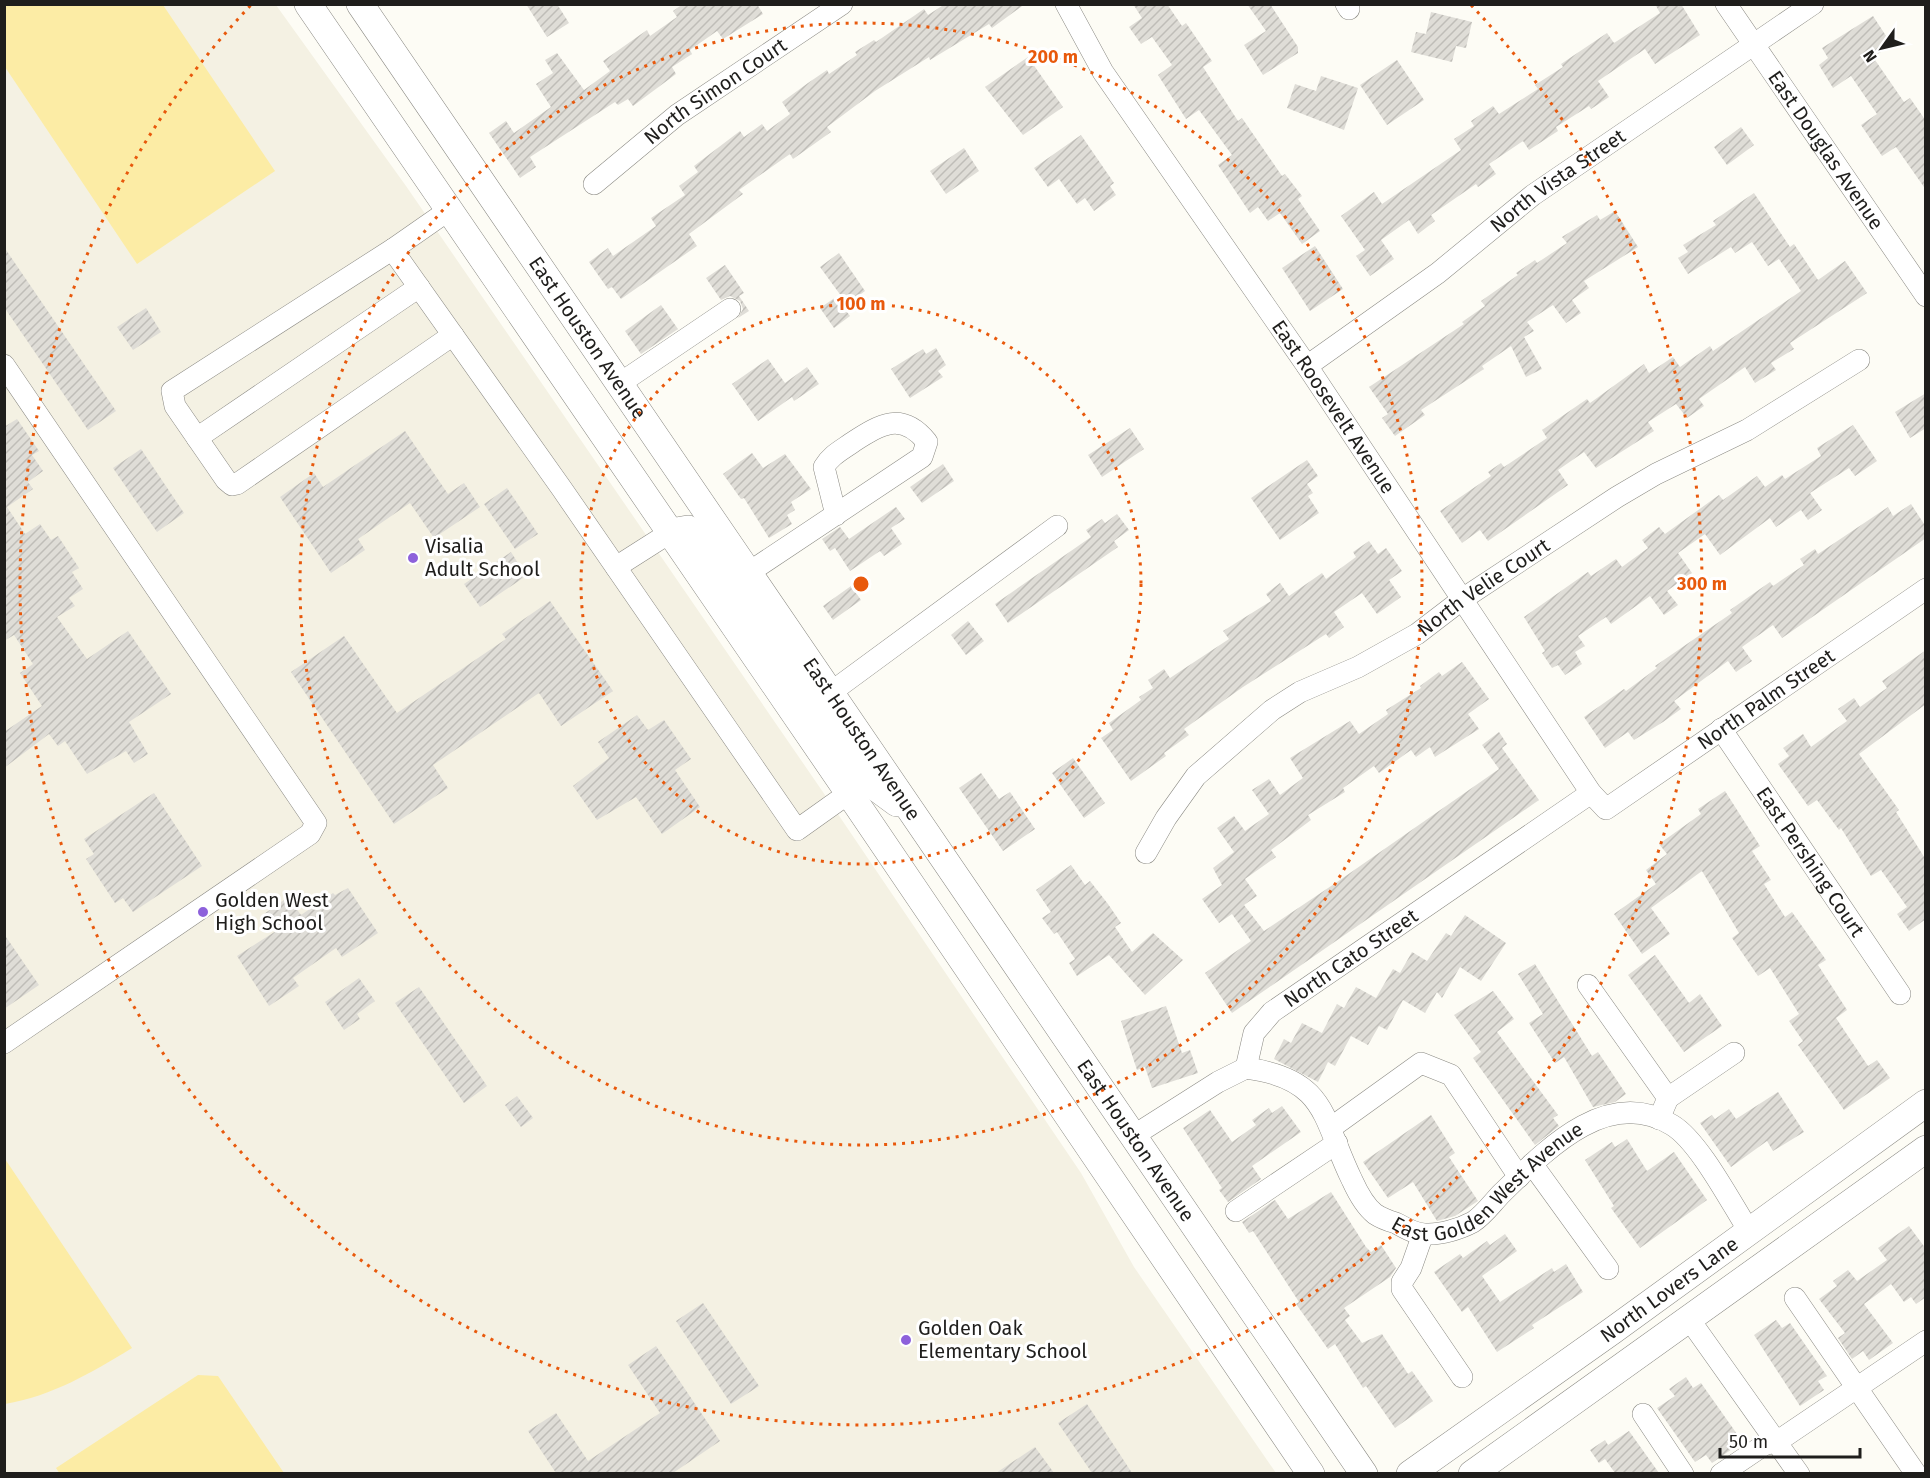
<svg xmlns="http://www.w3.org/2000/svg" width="1930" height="1478" viewBox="0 0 1930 1478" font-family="'Fira Sans',sans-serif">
	<defs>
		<pattern id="building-hatch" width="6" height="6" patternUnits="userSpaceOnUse" patternTransform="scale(1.5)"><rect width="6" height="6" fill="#dfddd7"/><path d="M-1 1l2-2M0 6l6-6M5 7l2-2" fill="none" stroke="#bfbdb8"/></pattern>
	</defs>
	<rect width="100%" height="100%" fill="#fdfcf5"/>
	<polygon fill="#f4f1e3" points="5,5 276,5 406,186 825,795 1081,1173 1134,1267 1276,1473 5,1474"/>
	<g fill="#fceca5">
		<polygon points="4,5 163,5 275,171 137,264 5,67"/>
		<path d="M5 1159 132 1348C91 1373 52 1396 5 1404Z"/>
		<polygon points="198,1375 218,1376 284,1473 60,1474 56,1468"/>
	</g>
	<g fill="url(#building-hatch)">
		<polygon points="526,4 557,4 569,23 547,37"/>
		<polygon points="683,4 757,4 763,14 723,39 717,31 690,50 692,54 672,67 676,74 633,106 628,99 618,105 615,102 530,157 536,167 520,178 489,133 506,121 514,133 551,107 536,84 553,73 545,60 557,53 584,90 610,71 603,61 647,30 650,36 677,17 673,11"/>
		<polygon points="945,4 1025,4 992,28 989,24 930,60 929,57 875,91 827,127 831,132 793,159 790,154 739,190 743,194 689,234 697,246 621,299 612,287 608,289 589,262 608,248 613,256 656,226 651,218 685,195 679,186 698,172 694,166 740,131 744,137 762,124 767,131 790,114 782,102 808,83 827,70 829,74 857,55 855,52 874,40 876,42 924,9 928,15"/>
		<polygon points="1133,4 1167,4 1182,26 1186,23 1212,61 1203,67 1238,121 1242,118 1282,176 1285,174 1302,196 1298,199 1320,231 1302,244 1280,213 1268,221 1258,207 1250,213 1218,165 1232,155 1199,110 1186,119 1158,75 1172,65 1152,37 1141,44 1129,27 1142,18"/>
		<polygon points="1247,4 1270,4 1298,47 1298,53 1263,75 1244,45 1266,31"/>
		<polygon points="1655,4 1681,4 1700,35 1655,64 1645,49 1598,81 1609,97 1591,109 1589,106 1556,127 1558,131 1529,150 1523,141 1489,164 1496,174 1478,187 1476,184 1431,215 1435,221 1418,234 1409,220 1381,240 1394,259 1370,276 1356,256 1365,250 1341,216 1374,192 1382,204 1461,150 1454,139 1474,126 1471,121 1493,106 1499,114 1538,89 1535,85 1563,67 1561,64 1607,33 1614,43 1660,13"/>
		<polygon points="1431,12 1472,22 1466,48 1456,46 1452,62 1411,52 1416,32 1426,34"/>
		<polygon points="1873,16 1892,45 1873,57 1904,102 1910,98 1926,121 1926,190 1896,147 1882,156 1861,125 1877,114 1851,76 1833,88 1819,65 1828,58 1822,48"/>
		<polygon points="1028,57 1063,107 1023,135 985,87"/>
		<polygon points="1397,60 1424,100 1387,125 1360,85"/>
		<polygon points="1321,76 1358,88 1344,130 1287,108 1295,84 1316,91"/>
		<polygon points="1741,127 1754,145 1727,165 1714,147"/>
		<polygon points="1081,135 1114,183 1110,186 1116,195 1094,211 1085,198 1077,204 1059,179 1048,187 1034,168"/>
		<polygon points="964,148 979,171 946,194 930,171"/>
		<polygon points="1754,193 1790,247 1794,244 1818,280 1845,261 1867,293 1790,343 1794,349 1771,363 1776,370 1755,383 1745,367 1699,399 1704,406 1687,418 1676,404 1648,422 1654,431 1596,468 1584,452 1558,470 1568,485 1488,541 1480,530 1462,543 1440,511 1491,476 1488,472 1501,463 1504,467 1547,438 1542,430 1587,399 1590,403 1644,364 1649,373 1673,357 1680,367 1710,346 1713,351 1801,291 1779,259 1768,266 1752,242 1735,253 1731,247 1688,274 1678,258 1688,252 1683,245 1716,225 1713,221"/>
		<polygon points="1615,211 1638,247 1584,281 1589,288 1572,300 1581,313 1566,323 1553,305 1527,322 1534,331 1524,337 1542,369 1526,377 1511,346 1482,366 1484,369 1421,410 1425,415 1395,436 1382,418 1388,414 1369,387 1464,324 1462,322 1485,306 1481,301 1518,275 1516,273 1535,260 1537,263 1567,243 1562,237 1597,215 1600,220"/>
		<polygon points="1315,246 1343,289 1310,311 1282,268"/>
		<polygon points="4,247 116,411 88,430 4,307"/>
		<polygon points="839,253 865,291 847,304 820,267"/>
		<polygon points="725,265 744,293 739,296 749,311 738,318 743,309 740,301 730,296 721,300 706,278"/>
		<polygon points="836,297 850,316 834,328 820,308"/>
		<polygon points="661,305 678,329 641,354 625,331"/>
		<polygon points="146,308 161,332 133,350 117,327"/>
		<polygon points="936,348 946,365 938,371 943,377 910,398 891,369 923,349 926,354"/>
		<polygon points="768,359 785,383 807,367 819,384 794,401 792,397 758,421 732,384"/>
		<polygon points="1926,393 1926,428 1910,438 1895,412"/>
		<polygon points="17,419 39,451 32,455 43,471 28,482 33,489 7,507 25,534 40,524 51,540 58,536 79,568 72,572 83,589 69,598 75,606 57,617 87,659 128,631 171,694 129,722 148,754 134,763 126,751 87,774 65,741 58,746 49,734 4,768 4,732 42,706 20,673 33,664 14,635 4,641 4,427"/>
		<polygon points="1853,425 1877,461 1855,476 1849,468 1810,493 1822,510 1808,520 1801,510 1776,527 1770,518 1720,555 1705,534 1678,553 1692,573 1667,591 1678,605 1664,615 1650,596 1611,624 1606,617 1578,636 1585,646 1575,652 1582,664 1565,675 1558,665 1552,668 1542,653 1545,651 1524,617 1588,572 1591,576 1616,559 1622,567 1648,548 1642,540 1659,527 1665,534 1719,495 1723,500 1757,476 1765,487 1782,475 1785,479 1821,456 1817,448"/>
		<polygon points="1130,428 1144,449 1102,477 1088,455"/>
		<polygon points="405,431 448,494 464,483 480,507 434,538 410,503 358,539 365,550 331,573 280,497 314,473 323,487"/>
		<polygon points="141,449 184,513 157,532 113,468"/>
		<polygon points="752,453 763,468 785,454 811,489 791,502 795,510 787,515 792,524 769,538 744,498 741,499 723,474"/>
		<polygon points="1307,460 1318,476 1307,484 1313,493 1308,496 1319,513 1280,540 1251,498"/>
		<polygon points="943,464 954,481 922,503 910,487"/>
		<polygon points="507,488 538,534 515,549 484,504"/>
		<polygon points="1911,504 1926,527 1926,538 1782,638 1773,625 1742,647 1752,661 1736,672 1728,661 1674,701 1681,709 1663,722 1634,740 1628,732 1605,748 1584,717 1624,689 1626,691 1657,668 1655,666 1732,613 1730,610 1770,582 1773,586 1804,565 1800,559 1815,549 1818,554 1888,507 1893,516"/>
		<polygon points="896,507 905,519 891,528 902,544 884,556 880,551 850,571 835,548 830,551 822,539 840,527 849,539"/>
		<polygon points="1117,514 1129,530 1114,541 1118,547 1008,623 995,604 1091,537 1086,530 1102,519 1105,523"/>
		<polygon points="1369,541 1378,554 1386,548 1402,571 1389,580 1401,597 1377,614 1362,593 1334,612 1344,627 1329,638 1326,634 1243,687 1184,729 1189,735 1164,753 1166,756 1131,781 1101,738 1113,730 1109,723 1141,700 1139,697 1153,688 1148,680 1164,669 1170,678 1229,639 1223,631 1271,601 1266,594 1280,583 1289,596 1322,573 1326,579 1356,557 1353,552"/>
		<polygon points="511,552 526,576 480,607 464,584"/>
		<polygon points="851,586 861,600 833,620 823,606"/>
		<polygon points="550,601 613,691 561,726 539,693 433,765 448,788 394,824 291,672 344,636 397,713 506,639 502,634"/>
		<polygon points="968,621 984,641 966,655 951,635"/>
		<polygon points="1926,650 1926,704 1859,754 1899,810 1896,812 1926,860 1926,919 1909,931 1897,914 1907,907 1881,870 1871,876 1841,828 1839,830 1817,800 1808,806 1778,764 1789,756 1783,748 1803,734 1811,747 1847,721 1838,709 1854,698 1860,707 1887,688 1882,681"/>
		<polygon points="1462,662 1489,699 1468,714 1479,729 1435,757 1430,747 1416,757 1411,750 1379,773 1374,766 1343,788 1345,792 1308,815 1311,820 1271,850 1276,857 1245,879 1257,896 1244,905 1264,931 1340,880 1499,769 1482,745 1499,732 1507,744 1502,748 1539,800 1232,1013 1205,973 1251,941 1232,914 1219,923 1202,899 1222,885 1213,868 1234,852 1217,828 1234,816 1245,831 1269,814 1252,790 1269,779 1280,795 1303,778 1290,758 1350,721 1359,734 1388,714 1386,710 1421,688 1420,686 1439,672 1442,676"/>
		<polygon points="637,715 648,730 664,720 691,759 675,770 700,807 662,834 636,797 597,820 573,786 609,758 598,742"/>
		<polygon points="1073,758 1105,803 1084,818 1052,773"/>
		<polygon points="981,773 999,799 1010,792 1035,829 1003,851 959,788"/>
		<polygon points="1725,791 1760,846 1752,851 1771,880 1764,884 1785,917 1792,912 1826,960 1818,965 1847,1010 1836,1018 1868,1066 1877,1060 1890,1078 1844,1110 1798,1045 1803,1041 1789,1021 1799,1014 1770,968 1758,976 1732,938 1739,933 1702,871 1651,908 1670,934 1642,954 1614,914 1656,884 1646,870 1667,854 1659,844 1701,814 1698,809"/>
		<polygon points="154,793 202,866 133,912 123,898 115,903 86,859 94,854 84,839"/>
		<polygon points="1071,865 1085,885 1090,881 1108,904 1121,923 1115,927 1132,952 1153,933 1183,960 1145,995 1109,955 1077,976 1069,963 1075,959 1057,932 1054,934 1042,918 1051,912 1036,890"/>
		<polygon points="348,888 378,933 342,957 336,948 293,978 299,986 269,1006 237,956 276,931 264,914 288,897 301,915 333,893 335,895"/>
		<polygon points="1465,915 1506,943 1481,981 1460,967 1442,998 1437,992 1425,1013 1403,1000 1387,1030 1379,1026 1368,1045 1351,1036 1335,1066 1328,1062 1318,1082 1274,1059 1284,1039 1291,1043 1302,1023 1322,1033 1337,1004 1344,1008 1356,987 1376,998 1393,969 1400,973 1412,952 1427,961 1446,933 1451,936"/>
		<polygon points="4,934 39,985 4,1009"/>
		<polygon points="1655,955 1689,1003 1700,994 1722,1026 1684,1052 1628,975"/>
		<polygon points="1535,964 1592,1056 1598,1052 1626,1094 1615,1102 1593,1107 1564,1057 1555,1063 1529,1023 1543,1014 1518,974"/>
		<polygon points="359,978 375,1001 357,1014 360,1019 344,1030 325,1002"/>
		<polygon points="419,987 487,1086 464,1103 395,1003"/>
		<polygon points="1493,991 1514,1019 1497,1032 1558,1115 1553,1118 1559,1126 1535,1145 1473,1058 1481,1052 1454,1015"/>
		<polygon points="1166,1006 1182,1053 1190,1050 1198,1073 1152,1088 1145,1067 1137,1070 1121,1021"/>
		<polygon points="1778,1092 1804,1132 1773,1151 1767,1141 1731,1167 1700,1123 1712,1115 1715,1119 1729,1109 1736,1119"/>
		<polygon points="517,1096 533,1118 521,1127 505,1105"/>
		<polygon points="1282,1106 1301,1132 1252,1166 1261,1179 1228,1202 1219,1190 1222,1188 1183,1128 1210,1110 1232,1142 1256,1125 1252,1120 1269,1108 1272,1113"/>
		<polygon points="1431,1115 1455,1153 1449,1157 1478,1201 1455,1216 1437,1221 1413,1182 1388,1198 1363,1162"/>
		<polygon points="1627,1139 1647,1171 1674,1152 1707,1200 1640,1248 1611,1208 1614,1206 1585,1160 1612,1142 1615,1147"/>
		<polygon points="1331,1192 1366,1247 1371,1252 1381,1245 1396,1268 1390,1277 1344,1308 1350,1316 1345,1320 1362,1343 1382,1334 1408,1374 1412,1371 1433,1401 1395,1428 1366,1386 1363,1388 1335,1344 1328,1349 1296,1304 1299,1302 1253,1231 1249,1233 1242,1222 1275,1200 1288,1219"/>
		<polygon points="1909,1226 1926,1249 1926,1297 1916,1304 1911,1297 1904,1302 1891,1284 1864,1304 1893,1343 1869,1360 1863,1351 1852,1359 1838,1338 1845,1333 1819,1299 1837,1286 1833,1281 1848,1270 1857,1281 1887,1260 1878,1248"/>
		<polygon points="1505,1234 1517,1251 1482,1276 1500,1302 1552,1268 1554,1272 1566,1264 1583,1292 1532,1325 1534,1328 1497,1352 1468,1307 1462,1312 1434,1272 1460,1254 1463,1258 1487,1241 1490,1245"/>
		<polygon points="703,1303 759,1386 731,1404 676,1321"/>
		<polygon points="1776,1320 1782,1328 1790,1323 1827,1376 1818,1381 1824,1390 1800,1406 1754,1335"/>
		<polygon points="656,1346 720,1441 673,1473 556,1473 528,1431 556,1413 588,1461 660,1413 628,1365"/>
		<polygon points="1686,1377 1693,1388 1701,1383 1737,1434 1727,1441 1732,1449 1712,1463 1706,1455 1695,1462 1657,1408 1675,1396 1669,1389"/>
		<polygon points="1087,1404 1132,1473 1092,1473 1058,1423"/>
		<polygon points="1629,1431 1659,1473 1615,1473 1605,1459 1599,1463 1590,1450 1605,1440 1608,1445"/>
		<polygon points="1035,1447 1054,1473 996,1473"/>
	</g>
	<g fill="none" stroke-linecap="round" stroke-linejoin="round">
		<g stroke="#8b8a84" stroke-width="22">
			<g id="minor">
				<path id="s1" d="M1066 4 1103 72 1307 366 1591 793 1606 809 1926 589"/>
				<polyline points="1346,4 1349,9"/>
				<path id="s2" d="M1726 4 1926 296"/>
				<path id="s3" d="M594 184 677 115 842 4"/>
				<polyline points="449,210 393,249 399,259 562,489 797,830 849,793"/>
				<polyline points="393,249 172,391 175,406 226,480 232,485 237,484 453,335"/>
				<polyline points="4,365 316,823 310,834 4,1043"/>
				<path id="s4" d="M1307 366 1438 273 1533 195 1813 4"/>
				<polyline points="619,384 730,309"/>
				<polyline points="197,438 419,287"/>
				<polyline points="616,567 671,532"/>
				<path d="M748 573 922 457 927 442C902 411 881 424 853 442 842 450 831 455 824 467L836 515"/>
				<polyline points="830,693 1057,526"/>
				<path id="s5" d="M1721 729 1900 994"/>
				<path id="s6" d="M1146 853 1166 818 1196 776 1272 710 1300 692 1358 667 1417 634 1464 598 1617 497 1656 474 1747 430 1859 360"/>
				<polyline points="1588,985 1668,1098 1659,1119"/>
				<path id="s7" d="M1246 1068C1328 1079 1322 1119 1352 1180 1357 1191 1366 1207 1375 1214 1381 1218 1389 1221 1396 1223 1405 1228 1415 1234 1425 1234 1440 1235 1460 1229 1473 1222 1484 1215 1493 1202 1502 1193 1545 1151 1607 1085 1672 1125 1699 1141 1731 1203 1749 1231"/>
				<polyline points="1668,1098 1734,1053"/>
				<polyline points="1332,1127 1421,1063 1451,1075 1519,1177"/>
				<path id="s8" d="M1133 1136 1218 1082 1246 1068 1254 1033 1272 1012 1591 793"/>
				<polyline points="1532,1164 1608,1269"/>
				<polyline points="1236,1211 1337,1143"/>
				<polyline points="1423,1234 1411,1268 1402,1282 1402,1289 1462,1377"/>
				<polyline points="1795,1298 1916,1474"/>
				<polyline points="1689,1319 1799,1474"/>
				<polyline points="1643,1414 1683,1474"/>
				<polyline points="1721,1474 1764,1445 1778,1441 1926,1341"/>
			</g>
		</g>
		<g stroke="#8b8a84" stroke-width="28">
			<g id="major">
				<polyline points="308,4 849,793 1311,1474"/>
				<path id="s9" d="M360 4 1364 1474"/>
				<polyline points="671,532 688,529 706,547 863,778 897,803"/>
				<path id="s10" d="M1410 1474 1612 1331 1926 1103"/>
				<polyline points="1472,1474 1926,1149"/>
			</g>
		</g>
		<use href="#minor" stroke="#fff" stroke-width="21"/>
		<use href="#major" stroke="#fff" stroke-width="27"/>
	</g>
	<g fill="none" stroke="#e8590c" stroke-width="3" stroke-dasharray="3 6">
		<circle cx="861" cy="584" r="280"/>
		<circle cx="861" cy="584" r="561"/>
		<path d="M1471 5A841 841 0 1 1 251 5"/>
	</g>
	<g fill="#8d61db" stroke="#fff" stroke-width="2">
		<circle cx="413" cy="558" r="6"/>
		<circle cx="203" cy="912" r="6"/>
		<circle cx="906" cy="1340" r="6"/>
	</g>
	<g text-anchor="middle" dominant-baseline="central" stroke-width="6" stroke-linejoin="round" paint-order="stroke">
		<g font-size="20" fill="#1f1e1c" stroke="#fff">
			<text stroke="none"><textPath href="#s3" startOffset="153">North Simon Court</textPath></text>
			<text stroke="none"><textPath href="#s2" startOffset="177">East Douglas Avenue</textPath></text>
			<text stroke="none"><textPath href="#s4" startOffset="312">North Vista Street</textPath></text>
			<text stroke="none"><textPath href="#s9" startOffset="404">East Houston Avenue</textPath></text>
			<text stroke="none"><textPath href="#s1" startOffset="484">East Roosevelt Avenue</textPath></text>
			<text stroke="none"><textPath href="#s6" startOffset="438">North Velie Court</textPath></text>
			<text stroke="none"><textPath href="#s1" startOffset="1164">North Palm Street</textPath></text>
			<text stroke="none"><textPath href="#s9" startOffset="890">East Houston Avenue</textPath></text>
			<text stroke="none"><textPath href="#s5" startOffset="160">East Pershing Court</textPath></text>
			<text stroke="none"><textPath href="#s8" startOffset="291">North Cato Street</textPath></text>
			<text stroke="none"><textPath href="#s9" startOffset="1376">East Houston Avenue</textPath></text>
			<text stroke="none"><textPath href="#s7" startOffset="342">East Golden West Avenue</textPath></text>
			<text stroke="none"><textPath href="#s10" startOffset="318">North Lovers Lane</textPath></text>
		</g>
		<g font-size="20" fill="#1f1e1c" stroke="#fff" text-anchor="start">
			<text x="425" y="546">Visalia<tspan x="425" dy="23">Adult School</tspan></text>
			<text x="215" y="900">Golden West<tspan x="215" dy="23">High School</tspan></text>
			<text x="918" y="1328">Golden Oak<tspan x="918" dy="23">Elementary School</tspan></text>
		</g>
	</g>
	<circle cx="861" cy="584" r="9" fill="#e8590c" stroke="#fff" stroke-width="3"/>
	<g font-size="18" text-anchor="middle" font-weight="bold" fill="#e8590c" stroke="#fff" stroke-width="6" stroke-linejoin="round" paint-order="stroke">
		<text x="1053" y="63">200 m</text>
		<text x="861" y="310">100 m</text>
		<text x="1702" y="590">300 m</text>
	</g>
	<rect width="1930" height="1478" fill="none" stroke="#1f1e1c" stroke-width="12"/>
	<g transform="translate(1882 48) rotate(236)" stroke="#ffffff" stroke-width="4.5" paint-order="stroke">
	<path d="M0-4.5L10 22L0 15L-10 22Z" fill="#1f1e1c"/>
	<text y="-9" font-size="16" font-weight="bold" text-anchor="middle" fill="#1f1e1c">N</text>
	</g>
	<path d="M1720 1448v9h140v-9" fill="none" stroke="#1f1e1c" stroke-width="3"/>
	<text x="1729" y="1448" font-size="18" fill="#1f1e1c" stroke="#ffffff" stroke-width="4.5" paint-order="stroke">50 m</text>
</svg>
